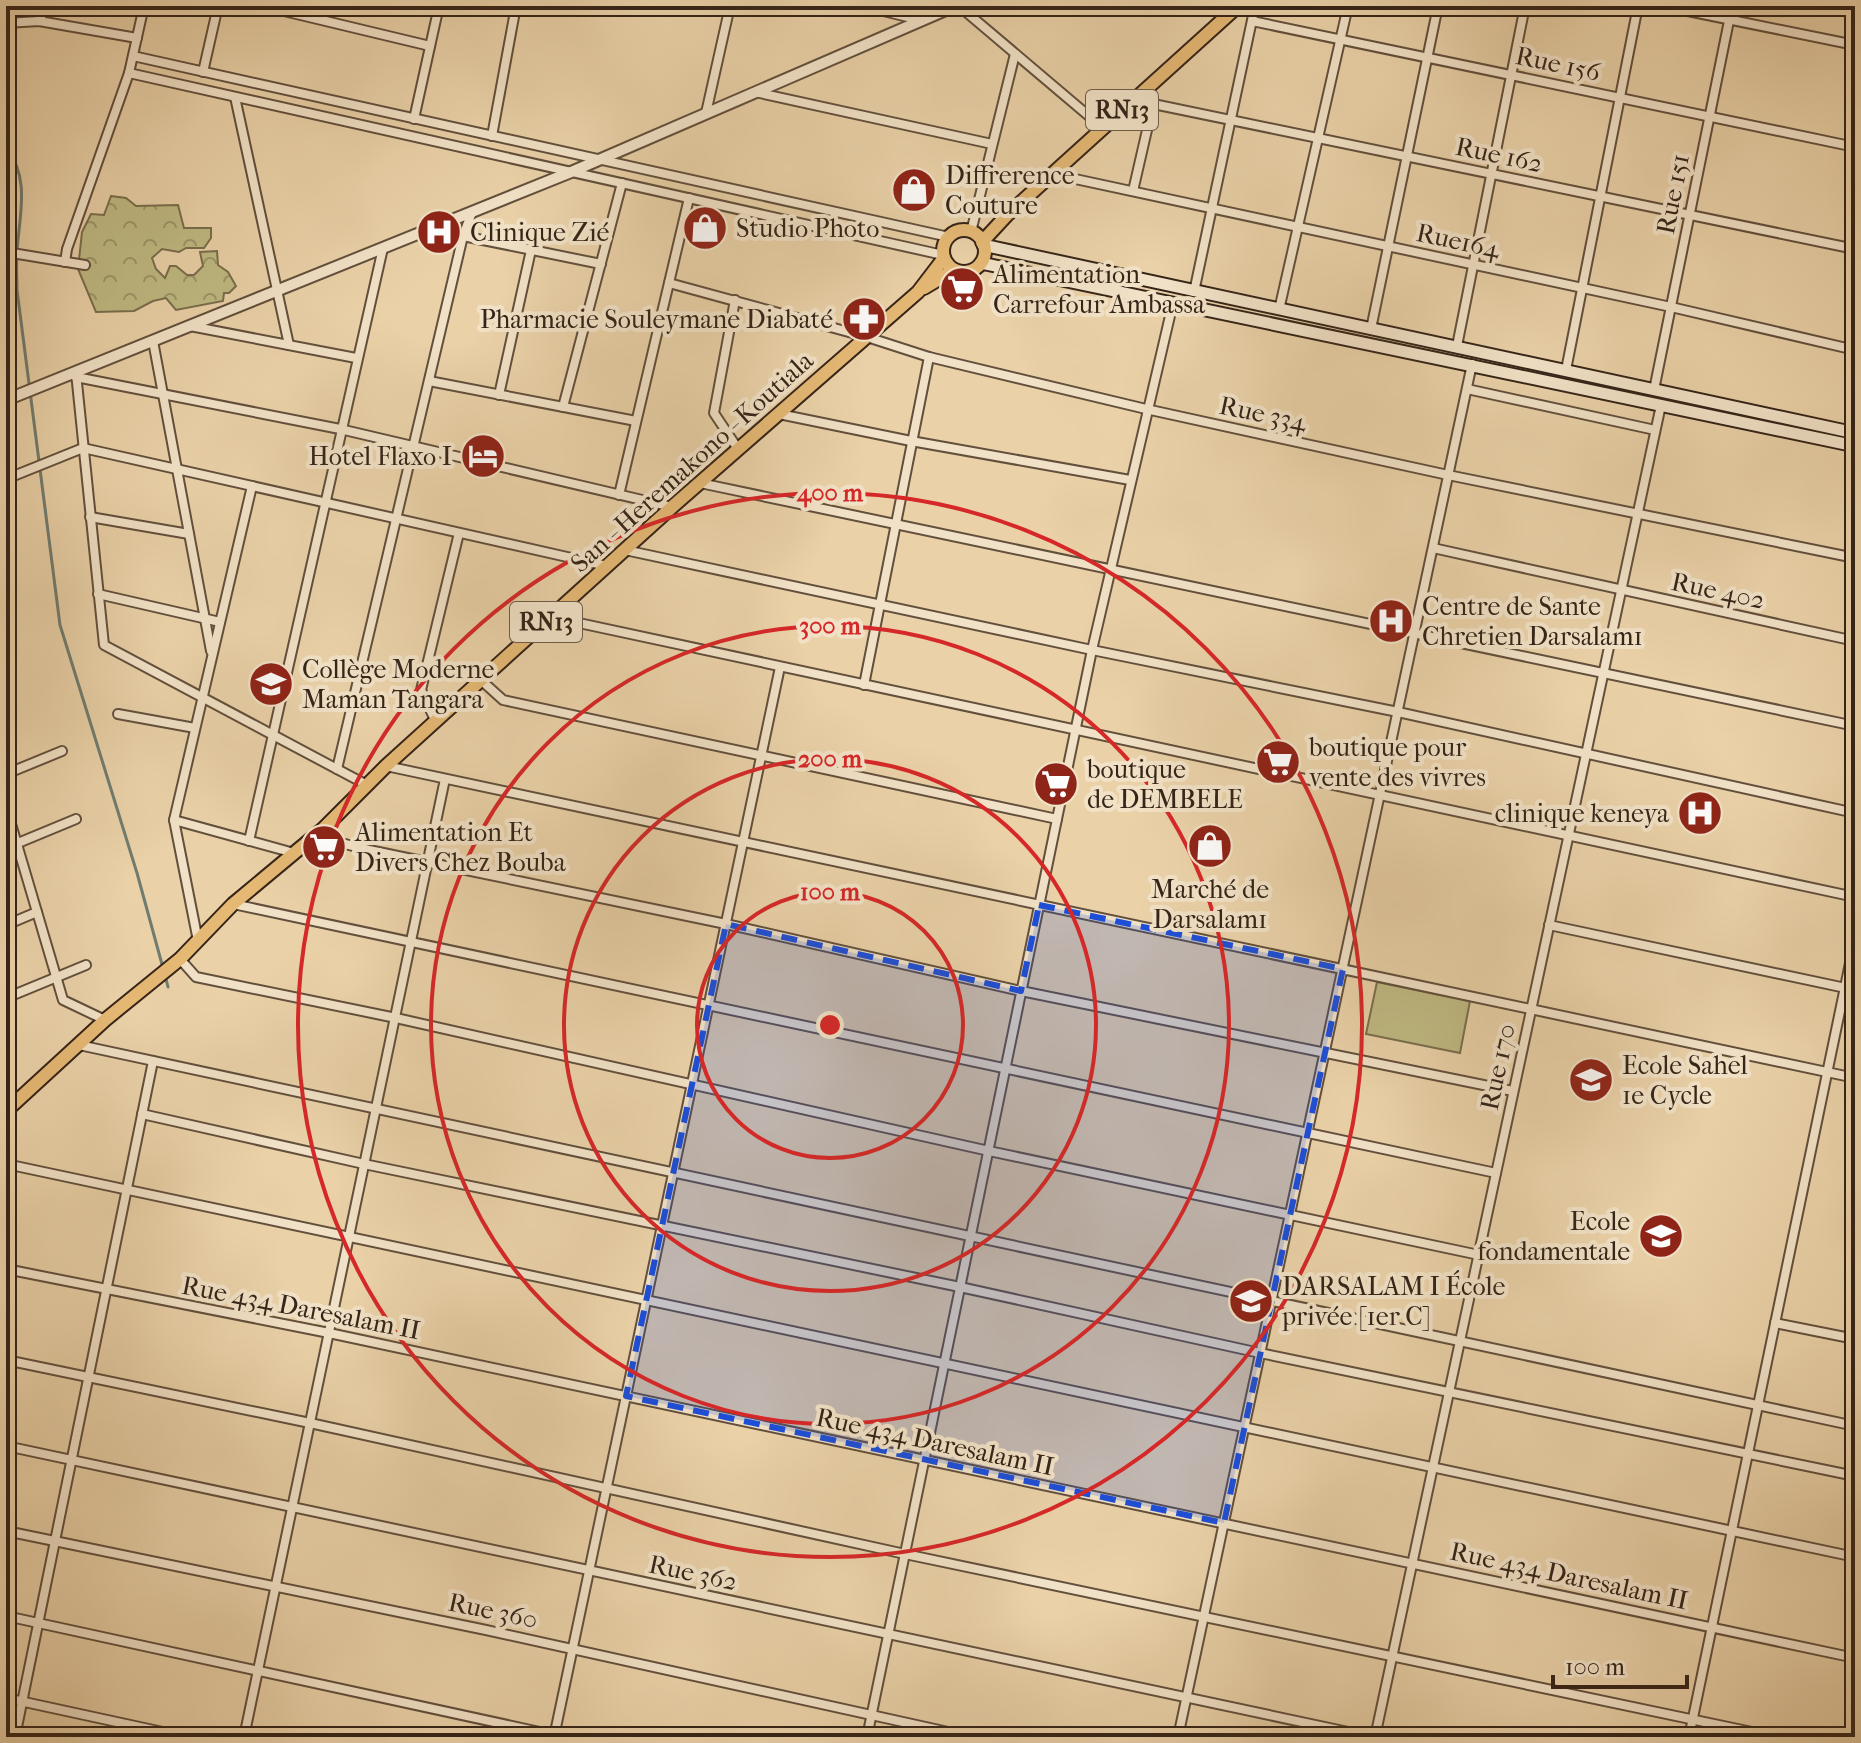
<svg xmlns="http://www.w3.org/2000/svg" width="1861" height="1743" viewBox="0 0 1861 1743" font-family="'IM FELL French Canon',serif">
	<defs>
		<pattern id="forest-crowns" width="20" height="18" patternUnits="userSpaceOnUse" patternTransform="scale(2)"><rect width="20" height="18" fill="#bfb982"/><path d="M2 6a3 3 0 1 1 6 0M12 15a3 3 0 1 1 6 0" fill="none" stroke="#9c9669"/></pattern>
	</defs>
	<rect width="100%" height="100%" fill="#ead1a8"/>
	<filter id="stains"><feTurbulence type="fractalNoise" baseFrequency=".0025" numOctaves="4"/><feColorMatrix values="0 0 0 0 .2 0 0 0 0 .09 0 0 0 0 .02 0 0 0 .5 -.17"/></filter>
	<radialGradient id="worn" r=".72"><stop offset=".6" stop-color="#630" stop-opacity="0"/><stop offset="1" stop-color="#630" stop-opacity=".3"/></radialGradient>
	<polygon fill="#bfb982" stroke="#7a6e4d" stroke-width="2" points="1377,982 1470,1001 1460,1053 1366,1034"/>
	<polygon fill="url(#forest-crowns)" stroke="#7a6e4d" stroke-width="2" points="111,196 126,198 136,206 178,205 184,228 211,228 211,238 204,248 186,248 179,252 162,249 152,258 156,269 165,278 170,266 176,266 187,275 194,275 203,266 200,252 217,251 218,265 228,272 236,286 229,293 224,293 223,301 176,310 166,298 153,301 134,311 96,312 78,269 82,232 91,214 104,215"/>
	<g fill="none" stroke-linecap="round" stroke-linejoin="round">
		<g stroke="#707c70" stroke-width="3">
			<path d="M6 148C31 178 19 216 17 252 16 265 17 278 17 290L60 625 137 873 163 968"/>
			<polyline points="165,975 168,987"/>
		</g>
		<g stroke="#624f3c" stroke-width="12">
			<g id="minor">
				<polyline points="263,6 430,46"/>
				<polyline points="863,6 920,20"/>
				<polyline points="959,6 1103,128"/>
				<polyline points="1663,6 1855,45"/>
				<polyline points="39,21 46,6"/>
				<polyline points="1252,21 1855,147"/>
				<polyline points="6,23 39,21 137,38"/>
				<polyline points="133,56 949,237"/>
				<polyline points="203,72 218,6"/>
				<polyline points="129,73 943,255"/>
				<polyline points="755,92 992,144"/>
				<polyline points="235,97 289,345"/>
				<polyline points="1134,100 1855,249"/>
				<polyline points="706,113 730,6"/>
				<polyline points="414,119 439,6"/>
				<polyline points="492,136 516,6"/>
				<polyline points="1052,174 1671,307 1855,350"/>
				<polyline points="1133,191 1153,104"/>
				<polyline points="971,232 1015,54"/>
				<polyline points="463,236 601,264"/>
				<polyline points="6,252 85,265"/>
				<polyline points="65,262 67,249 129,73 144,6"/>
				<polyline points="669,283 867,337 929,357 1146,409 1448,475 1855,558"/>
				<polyline points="1194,292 1255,6"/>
				<polyline points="735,300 714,413 738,449"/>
				<polyline points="1279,310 1348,6"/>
				<polyline points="190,326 356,358"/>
				<polyline points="1371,329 1438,6"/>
				<polyline points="153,341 211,651"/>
				<polyline points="1457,346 1525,6"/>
				<polyline points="1566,370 1638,6"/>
				<polyline points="76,373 104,645 367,785"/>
				<polyline points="76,377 340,429 672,507"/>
				<polyline points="429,381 636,421"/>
				<polyline points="1467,389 1655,430"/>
				<polyline points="1654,390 1732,6"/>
				<polyline points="499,395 531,250"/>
				<polyline points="563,407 622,183"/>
				<polyline points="779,414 911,441 1130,480"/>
				<polyline points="6,479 83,448 607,566"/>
				<polyline points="700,483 1855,726"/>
				<polyline points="619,495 689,198"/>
				<polyline points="90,517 189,534"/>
				<polyline points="1433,548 1855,641"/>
				<polyline points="625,550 1092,650 1398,712 1855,813"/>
				<polyline points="98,594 220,622"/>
				<polyline points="551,617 1855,897"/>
				<polyline points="482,681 503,700 1057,819"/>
				<polyline points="864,685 929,357"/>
				<polyline points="118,714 195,728"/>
				<polyline points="436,722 421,690 459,533"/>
				<polyline points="386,766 1855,1078"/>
				<polyline points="337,769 463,236 472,212"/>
				<polyline points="6,774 62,751"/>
				<polyline points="6,807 63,1000 105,1020"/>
				<polyline points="174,820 294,853"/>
				<polyline points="323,829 337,842 369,850 726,924 1021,991 1513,1091"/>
				<polyline points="249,841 383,248"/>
				<polyline points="6,848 76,819"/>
				<polyline points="233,904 1496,1173"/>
				<polyline points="6,925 37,912"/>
				<polyline points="1549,925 1855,990"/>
				<polyline points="198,941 174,820 252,486"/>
				<polyline points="180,959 196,977 396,1018 989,1151 1479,1255"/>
				<polyline points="6,998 86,965"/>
				<polyline points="79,1045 1855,1426"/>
				<polyline points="142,1114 364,1164 960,1287 1260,1353 1855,1476"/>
				<polyline points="6,1164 1855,1557"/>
				<polyline points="6,1269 329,1333 1855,1658"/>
				<polyline points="1775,1323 1855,1339"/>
				<polyline points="6,1360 310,1423 905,1554 1776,1737"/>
				<polyline points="6,1446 1372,1737"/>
				<polyline points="6,1531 486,1630 971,1737"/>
				<polyline points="6,1616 563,1737"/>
				<polyline points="6,1698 186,1737"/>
				<polyline points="15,1737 153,1061"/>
				<polyline points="244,1737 445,779"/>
				<polyline points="554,1737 780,667"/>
				<polyline points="867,1737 1092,650 1173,303"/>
				<polyline points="1178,1737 1472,364"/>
				<polyline points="1375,1737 1661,405"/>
				<polyline points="1689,1737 1855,939"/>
			</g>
		</g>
		<g stroke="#624f3c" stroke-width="14">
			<polyline id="tertiary" points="6,400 571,172 955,6"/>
		</g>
		<g stroke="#352418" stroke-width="15">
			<g id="secondary">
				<polyline points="983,245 1855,433"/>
				<polyline points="981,263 1855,446"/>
			</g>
		</g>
		<g stroke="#352418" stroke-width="16">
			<g id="primary">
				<circle cx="964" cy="251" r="21"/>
				<polyline points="982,242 1007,215 1238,6"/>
				<polyline points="924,288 954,270"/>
				<polyline points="6,1111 105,1020 180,959 233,904 323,829 386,766 672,507 918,292 944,258"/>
			</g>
		</g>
		<use href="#minor" stroke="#f1e1c6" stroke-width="8"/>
		<use href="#tertiary" stroke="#f1e1c6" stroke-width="10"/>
		<use href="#secondary" stroke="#f1e1c6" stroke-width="11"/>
		<use href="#primary" stroke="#e5b874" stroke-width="12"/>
	</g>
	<path fill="#1d4ed8" fill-opacity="0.2" stroke="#1d4ed8" stroke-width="6" stroke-dasharray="16 10" stroke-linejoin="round" d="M1039 905 1343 969 1224 1523 626 1396 726 924 1021 991Z"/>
	<g fill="none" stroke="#d62828" stroke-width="4">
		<circle cx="830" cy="1025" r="133"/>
		<circle cx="830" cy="1025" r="266"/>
		<circle cx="830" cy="1025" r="399"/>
		<circle cx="830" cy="1025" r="532"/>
	</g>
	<defs>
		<g id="shop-disc" transform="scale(2.3)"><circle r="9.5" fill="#8f2418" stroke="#f1e1c6"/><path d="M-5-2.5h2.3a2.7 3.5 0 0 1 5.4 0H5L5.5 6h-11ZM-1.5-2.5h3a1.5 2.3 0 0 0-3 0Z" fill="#fff"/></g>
		<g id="hospital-disc" transform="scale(2.3)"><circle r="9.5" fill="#8f2418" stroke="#f1e1c6"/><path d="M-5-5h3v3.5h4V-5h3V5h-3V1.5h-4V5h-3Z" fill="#fff"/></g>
		<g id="supermarket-disc" transform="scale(2.3)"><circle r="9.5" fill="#8f2418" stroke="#f1e1c6"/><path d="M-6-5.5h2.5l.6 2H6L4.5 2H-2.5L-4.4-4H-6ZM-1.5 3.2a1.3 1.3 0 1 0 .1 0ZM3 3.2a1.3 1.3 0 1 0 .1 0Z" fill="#fff"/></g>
		<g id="pharmacy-disc" transform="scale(2.3)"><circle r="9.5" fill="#8f2418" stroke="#f1e1c6"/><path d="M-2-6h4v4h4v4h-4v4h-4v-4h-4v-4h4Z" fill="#fff"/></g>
		<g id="hotel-disc" transform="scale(2.3)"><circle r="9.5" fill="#8f2418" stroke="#f1e1c6"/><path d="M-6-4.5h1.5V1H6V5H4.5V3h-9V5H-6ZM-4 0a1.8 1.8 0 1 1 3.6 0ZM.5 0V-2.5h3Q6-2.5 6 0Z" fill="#fff"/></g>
		<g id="school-disc" transform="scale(2.3)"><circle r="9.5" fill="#8f2418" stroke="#f1e1c6"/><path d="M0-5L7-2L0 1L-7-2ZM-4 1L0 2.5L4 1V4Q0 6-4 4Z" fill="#fff"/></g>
	</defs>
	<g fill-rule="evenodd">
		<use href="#shop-disc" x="914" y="190"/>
		<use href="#shop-disc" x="705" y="228"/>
		<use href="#hospital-disc" x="439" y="232"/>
		<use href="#supermarket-disc" x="962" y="289"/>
		<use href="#pharmacy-disc" x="864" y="319"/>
		<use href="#hotel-disc" x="483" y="456"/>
		<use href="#hospital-disc" x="1391" y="621"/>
		<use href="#school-disc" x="271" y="684"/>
		<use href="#supermarket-disc" x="1278" y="762"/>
		<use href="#supermarket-disc" x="1056" y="784"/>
		<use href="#hospital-disc" x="1700" y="813"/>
		<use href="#shop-disc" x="1210" y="846"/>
		<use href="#supermarket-disc" x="324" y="847"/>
		<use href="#school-disc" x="1591" y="1080"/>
		<use href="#school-disc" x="1661" y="1236"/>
		<use href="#school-disc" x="1251" y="1301"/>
	</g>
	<g text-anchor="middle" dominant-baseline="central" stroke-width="8" stroke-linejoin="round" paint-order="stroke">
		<g fill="#f1e1c6" stroke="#6d5d4c" stroke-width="2">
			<rect x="1086" y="90" width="72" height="40" rx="6"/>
			<rect x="510" y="602" width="72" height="40" rx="6"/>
		</g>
		<g font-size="24" font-weight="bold" fill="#352418">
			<text x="1122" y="110">RN13</text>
			<text x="546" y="622">RN13</text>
		</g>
		<g font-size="26" fill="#352418" stroke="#f1e1c6">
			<text transform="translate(1558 64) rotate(12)">Rue 156</text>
			<text transform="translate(1499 155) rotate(12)">Rue 162</text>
			<text transform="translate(1673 194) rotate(-79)">Rue 151</text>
			<text transform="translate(1458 241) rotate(12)">Rue164</text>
			<text transform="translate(1263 414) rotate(12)">Rue 334</text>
			<text transform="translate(692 462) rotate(-42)">San - Heremakono - Koutiala</text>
			<text transform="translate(1718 591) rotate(12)">Rue 402</text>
			<text transform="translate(1498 1067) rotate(-78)">Rue 170</text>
			<text transform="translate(301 1308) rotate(11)">Rue 434 Daresalam II</text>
			<text transform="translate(935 1442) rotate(12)">Rue 434 Daresalam II</text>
			<text transform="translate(693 1573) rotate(12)">Rue 362</text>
			<text transform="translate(1569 1576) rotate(12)">Rue 434 Daresalam II</text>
			<text transform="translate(493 1611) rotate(12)">Rue 360</text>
		</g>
		<g font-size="26" fill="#352418" stroke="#f1e1c6" text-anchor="start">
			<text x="945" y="175">Diffrerence<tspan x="945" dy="30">Couture</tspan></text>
			<text x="736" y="228">Studio Photo</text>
			<text x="470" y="232">Clinique Zié</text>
			<text x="993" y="274">Alimentation<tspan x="993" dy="30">Carrefour Ambassa</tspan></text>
			<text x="833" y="319" text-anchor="end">Pharmacie Souleymane Diabaté</text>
			<text x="452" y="456" text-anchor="end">Hotel Flaxo I</text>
			<text x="1422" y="606">Centre de Sante<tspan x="1422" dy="30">Chretien Darsalam1</tspan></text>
			<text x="302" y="669">Collège Moderne<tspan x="302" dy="30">Maman Tangara</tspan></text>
			<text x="1309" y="747">boutique pour<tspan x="1309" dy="30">vente des vivres</tspan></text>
			<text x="1087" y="769">boutique<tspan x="1087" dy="30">de DEMBELE</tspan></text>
			<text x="1669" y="813" text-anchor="end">clinique keneya</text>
			<text x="355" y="832">Alimentation Et<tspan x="355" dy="30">Divers Chez Bouba</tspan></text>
			<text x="1210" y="889" text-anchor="middle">Marché de<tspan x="1210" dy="30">Darsalam1</tspan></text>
			<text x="1622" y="1065">Ecole Sahel<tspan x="1622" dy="30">1e Cycle</tspan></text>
			<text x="1630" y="1221" text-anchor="end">Ecole<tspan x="1630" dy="30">fondamentale</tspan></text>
			<text x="1282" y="1286">DARSALAM I École<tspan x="1282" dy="30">privée [1er C]</tspan></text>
		</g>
	</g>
	<circle cx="830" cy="1025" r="12" fill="#d62828" stroke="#f1e1c6" stroke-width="4"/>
	<g font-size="24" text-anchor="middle" font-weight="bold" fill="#d62828" stroke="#f1e1c6" stroke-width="8" stroke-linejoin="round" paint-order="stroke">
		<text x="830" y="501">400 m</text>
		<text x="830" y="634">300 m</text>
		<text x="830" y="767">200 m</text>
		<text x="830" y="900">100 m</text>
	</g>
	<rect width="1861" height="1743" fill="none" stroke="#ead1a8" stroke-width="32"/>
	<rect x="8" y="8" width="1845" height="1727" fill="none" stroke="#352418" stroke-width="4"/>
	<rect x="16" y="16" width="1829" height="1711" fill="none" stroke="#352418" stroke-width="2"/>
	<path d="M1553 1675v12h134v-12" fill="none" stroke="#352418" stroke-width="4"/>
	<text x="1565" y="1675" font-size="24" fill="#352418" stroke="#f1e1c6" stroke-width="6" paint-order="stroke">100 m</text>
	<rect width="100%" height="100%" filter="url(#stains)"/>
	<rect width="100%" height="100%" fill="url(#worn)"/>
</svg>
